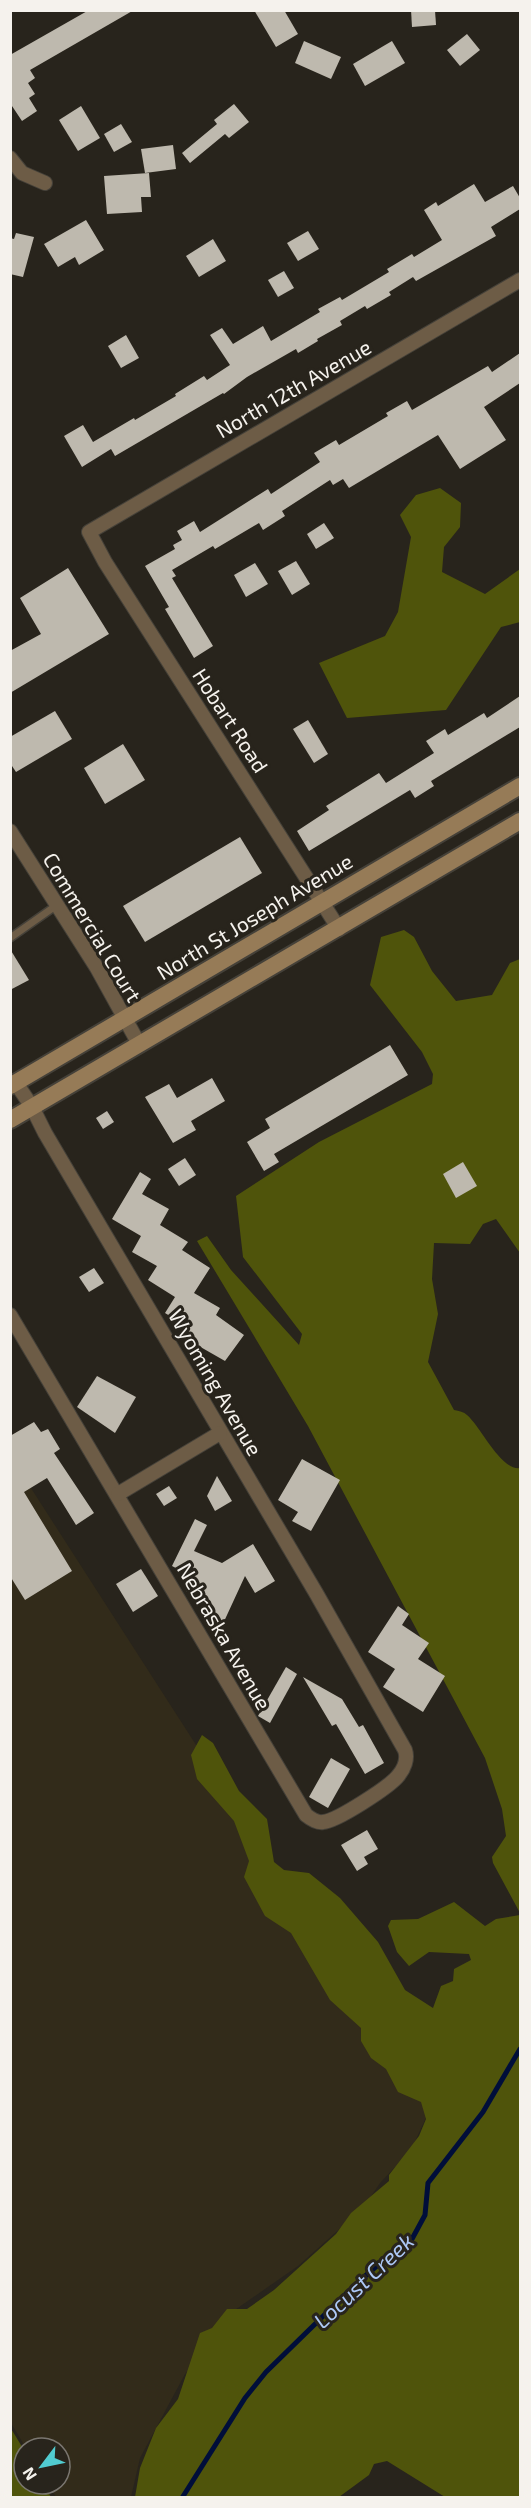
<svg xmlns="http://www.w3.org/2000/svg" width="531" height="2508" viewBox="0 0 531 2508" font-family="'Exo 2',sans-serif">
	<rect width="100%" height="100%" fill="#28241c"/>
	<polygon fill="#322b1a" points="11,1457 430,2109 411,2150 380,2183 363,2208 298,2266 232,2312 216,2339 185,2374 140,2458 131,2497 56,2497 48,2484 60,2484 60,2448 26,2448 11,2423"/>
	<g fill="#4f540b">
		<polygon points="440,488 461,503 460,527 444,547 442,572 485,594 520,569 520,622 501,627 446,710 347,718 319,663 385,636 398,612 411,537 400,515 416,495"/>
		<path d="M404 930 414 937 432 971 456 1001 492 995 510 963 520 959V1253L496 1219 483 1224 470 1244 434 1243 432 1279 438 1314 428 1362 454 1410C459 1411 464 1412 467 1415 481 1427 501 1471 520 1468V1913L493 1863 492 1857 506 1836 502 1809 485 1758 308 1426 197 1241 207 1236 231 1270 299 1345 302 1334 243 1257 236 1196 319 1142 432 1084 433 1074 422 1052 370 985 381 937Z"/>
		<polygon points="202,1735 213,1743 239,1791 267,1819 274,1862 284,1870 309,1873 340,1898 378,1942 405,1990 433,2008 441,1986 453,1981 454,1969 471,1960 469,1954 429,1952 409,1966 397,1952 388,1926 391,1920 418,1919 454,1902 485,1926 496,1919 520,1915 520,2497 445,2497 387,2461 374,2464 369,2475 339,2497 135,2497 140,2468 156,2428 178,2399 200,2333 212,2328 227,2309 247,2309 274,2290 336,2234 351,2213 389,2181 389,2175 419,2136 426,2119 421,2102 398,2092 386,2069 371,2058 361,2041 361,2028 330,2000 291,1933 265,1916 244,1877 249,1861 234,1821 197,1779 191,1755"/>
		<polygon points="10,2427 24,2450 24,2484 43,2484 51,2497 11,2497"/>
	</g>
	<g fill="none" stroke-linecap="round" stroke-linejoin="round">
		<polyline stroke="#000e3a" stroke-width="5" points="182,2498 245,2398 266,2372 356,2284 394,2251 412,2239 425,2215 428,2183 483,2112 520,2049"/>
	</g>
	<g fill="#beb9ae">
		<polygon points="89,10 134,10 30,70 35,78 28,83 35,94 29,98 37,111 22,121 10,103 10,55"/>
		<polygon points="254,10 284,10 298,34 276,47"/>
		<polygon points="411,10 435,10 436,25 412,27"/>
		<polygon points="467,34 480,50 460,66 447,50"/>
		<polygon points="304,41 341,57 331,79 295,63"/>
		<polygon points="392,41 405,63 365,86 353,64"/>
		<polygon points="234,104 249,122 229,138 225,134 190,163 182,153 217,124 214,120"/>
		<polygon points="81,106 100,138 78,151 59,120"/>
		<polygon points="121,124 132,142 114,152 104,134"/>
		<polygon points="173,145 176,169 145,173 141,149"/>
		<polygon points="149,173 151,197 141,197 142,212 107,214 104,176"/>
		<polygon points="474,184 485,202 513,186 520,198 520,209 491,227 496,236 416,281 413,277 389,292 391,295 367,309 365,306 340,321 342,325 317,339 318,341 298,353 296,349 247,377 224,394 223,393 115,456 111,449 82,467 64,436 83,425 93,442 134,418 135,420 176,396 175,394 204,376 207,380 230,365 210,335 222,328 233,344 263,326 271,341 320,312 318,309 340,297 342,300 389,272 387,269 412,254 414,257 442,240 424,210 436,202 438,206"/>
		<polygon points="86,220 104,250 79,265 75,257 58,267 44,244"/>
		<polygon points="308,231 319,249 298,261 287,243"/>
		<polygon points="16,233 34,237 23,277 10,274 10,238 14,239"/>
		<polygon points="213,239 226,261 199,277 186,256"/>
		<polygon points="284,271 294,288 278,297 268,280"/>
		<polygon points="126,335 139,358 121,368 108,346"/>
		<polygon points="520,353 520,383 484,407 506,440 460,469 438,435 349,488 343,479 333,485 330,480 282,511 285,516 263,530 259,523 215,549 213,546 172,570 176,576 172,578 213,646 194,658 165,609 169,607 145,566 175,549 173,545 182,540 177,531 194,521 200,532 268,489 271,494 320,462 314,453 336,440 339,445 388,416 386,413 407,401 412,410 488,366 492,372"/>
		<polygon points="324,523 334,538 316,549 307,534"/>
		<polygon points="296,561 310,584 292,595 278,571"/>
		<polygon points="255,563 268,584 246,597 234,575"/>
		<polygon points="68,568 109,634 10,693 10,651 41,634 20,598"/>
		<polygon points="520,696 520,727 431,781 434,786 415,798 410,790 309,851 297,831 329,810 326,806 379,773 386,783 434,753 426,741 445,729 448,735 484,713 487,718"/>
		<polygon points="55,711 72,739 16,772 10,763 10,737"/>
		<polygon points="308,720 328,754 314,763 293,729"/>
		<polygon points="123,744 145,780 105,804 84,768"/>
		<polygon points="240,837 262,873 145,942 123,906"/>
		<polygon points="10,949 29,980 10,990"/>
		<polygon points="390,1045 408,1075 274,1154 279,1162 264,1171 247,1142 270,1128 265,1119"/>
		<polygon points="212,1078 225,1101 191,1121 196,1130 173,1143 145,1097 169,1084 177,1098"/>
		<polygon points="107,1111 114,1122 103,1129 96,1118"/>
		<polygon points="185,1158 196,1175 179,1186 168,1169"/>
		<polygon points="463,1162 477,1186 456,1198 443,1174"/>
		<polygon points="140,1172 151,1179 142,1194 169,1209 160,1225 188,1242 182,1250 210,1268 194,1293 220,1308 216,1315 244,1335 225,1361 183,1337 188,1327 165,1313 175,1297 148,1280 157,1266 132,1252 141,1236 112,1219"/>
		<polygon points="94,1268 104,1283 89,1292 79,1277"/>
		<polygon points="97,1376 136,1397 115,1433 77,1407"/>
		<polygon points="34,1422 41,1432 48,1429 60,1449 54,1453 94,1513 76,1525 47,1478 24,1492 72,1571 25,1600 10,1576 10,1436"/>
		<polygon points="302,1459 340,1480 311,1531 292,1521 298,1512 278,1500"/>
		<polygon points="217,1476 232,1501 215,1511 207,1496"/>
		<polygon points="169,1486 177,1498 164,1506 156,1494"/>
		<polygon points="195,1519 207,1525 194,1551 222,1563 253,1544 275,1581 255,1593 245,1576 221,1628 203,1619 211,1602 186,1591 193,1577 172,1566"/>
		<polygon points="141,1569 158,1596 133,1612 116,1584"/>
		<polygon points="398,1606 409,1614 402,1625 429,1643 418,1659 445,1676 423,1712 383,1687 395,1669 368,1652"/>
		<polygon points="286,1667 297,1674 270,1723 258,1716"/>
		<polygon points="303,1677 342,1699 359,1727 363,1725 384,1763 365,1774 336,1724 332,1726"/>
		<polygon points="331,1758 350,1769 328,1808 309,1797"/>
		<polygon points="367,1830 378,1849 364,1857 368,1864 357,1871 341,1845"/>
	</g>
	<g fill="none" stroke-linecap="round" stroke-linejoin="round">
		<g stroke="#454139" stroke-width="10">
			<polyline id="service" points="10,938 57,905"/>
		</g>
		<g stroke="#454139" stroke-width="16">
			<g id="minor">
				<polyline points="10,158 22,173 45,183"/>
				<polyline points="10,831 97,968 139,1044"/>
				<polyline points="339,929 105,562 89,532 520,280"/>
				<path d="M10 1315 306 1815C311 1819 317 1823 323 1822 337 1821 389 1787 398 1776 404 1769 408 1759 405 1750L316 1593 45 1133 32 1107 16 1083"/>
				<polyline points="118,1494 220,1433"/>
			</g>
		</g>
		<g stroke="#454139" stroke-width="20">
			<g id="secondary">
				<polyline points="10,1086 520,786"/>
				<polyline points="10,1120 520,821"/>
			</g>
		</g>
		<use href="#service" stroke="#6d5c46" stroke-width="7"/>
		<use href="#minor" stroke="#6d5c46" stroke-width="14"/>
		<use href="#secondary" stroke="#967b57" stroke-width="16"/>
	</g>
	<g text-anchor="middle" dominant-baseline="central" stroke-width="6" stroke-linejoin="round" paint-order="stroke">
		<g font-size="21" fill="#f5f2ed" stroke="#28241c">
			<text transform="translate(293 388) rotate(-30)">North 12th Avenue</text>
			<text transform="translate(231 720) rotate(57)">Hobart Road</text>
			<text transform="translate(254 916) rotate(-31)">North St Joseph Avenue</text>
			<text transform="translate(93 927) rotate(59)">Commercial Court</text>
			<text transform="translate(216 1382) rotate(60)">Wyoming Avenue</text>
			<text transform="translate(225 1636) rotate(60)">Nebraska Avenue</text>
		</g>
		<g font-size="22" font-style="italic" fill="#adc8f6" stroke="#28241c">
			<text transform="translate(363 2280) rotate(-43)">Locust Creek</text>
		</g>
	</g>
	<rect width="531" height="2508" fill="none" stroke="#f5f2ed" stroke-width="24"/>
	<g transform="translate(42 2466) rotate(238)"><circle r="28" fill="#28241c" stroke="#7a7670" stroke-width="1.5"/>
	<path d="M0-4.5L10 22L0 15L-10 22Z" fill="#51ccd1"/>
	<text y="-9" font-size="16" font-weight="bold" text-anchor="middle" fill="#f5f2ed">N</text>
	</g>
</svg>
